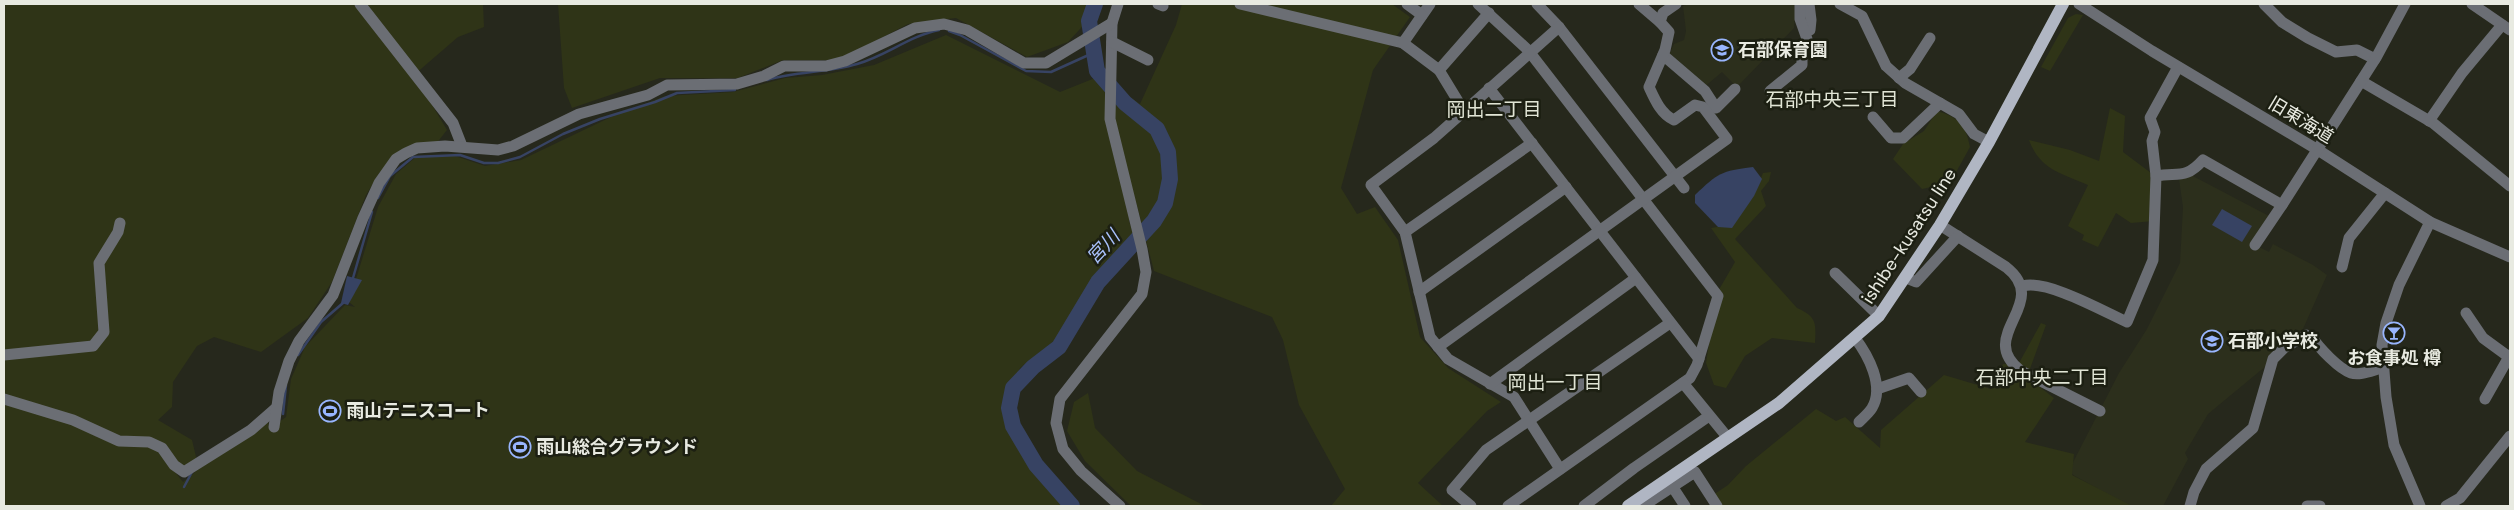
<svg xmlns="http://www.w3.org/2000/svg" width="2514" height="510" viewBox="0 0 2514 510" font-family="'DM Sans','Noto Sans JP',sans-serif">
	<rect width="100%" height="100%" fill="#26281c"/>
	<g fill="#2c2f1c">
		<polygon points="1688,4 1796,4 1794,28 1737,87 1722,72 1703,88 1669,55 1674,44 1684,40 1686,31 1683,6"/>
		<polygon points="2191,175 2269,216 2253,244 2269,252 2273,244 2313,265 2327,275 2303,329 2277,347 2266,366 2208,414 2185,453 2188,459 2163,506 2128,506 2068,472 2119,373 2147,329 2180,263 2183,207 2179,179"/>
	</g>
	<g fill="#2f3417">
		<polygon points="4,4 483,4 484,27 458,37 414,75 447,130 436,144 380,172 366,195 332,282 308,318 261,352 214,337 197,346 173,382 172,407 158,420 192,440 197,461 183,469 167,462 183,482 207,462 268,420 269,429 286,417 291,379 305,347 345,305 355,307 349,302 378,207 396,174 417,156 455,156 485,166 521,160 611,117 665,96 733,92 785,78 822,75 874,65 946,35 1060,92 1100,76 1140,104 1176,25 1182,4 1392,4 1410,17 1373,70 1341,188 1357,214 1375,207 1398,240 1420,337 1448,368 1501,402 1487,411 1418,483 1443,506 1331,506 1345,489 1299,405 1283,340 1272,317 1154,271 1136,202 1129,221 1134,236 1054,341 1020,368 1005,407 1011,429 1048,469 1079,506 4,506"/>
		<polygon points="558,4 1103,4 1068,42 1027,57 956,18 908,24 839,60 783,60 738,78 660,78 572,108 564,88"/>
		<polygon points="2076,14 2083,15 2050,71 2041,67 2068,18"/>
		<path d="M2110 108 2125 116 2123 152 2151 173 2154 221 2131 223 2116 213 2098 247 2082 240 2084 235 2068 226 2088 185C2061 173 2040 170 2029 140L2070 150 2099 161Z"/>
		<path d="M1937 111C1958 117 1966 125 1970 147L1950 183 1922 189 1893 159 1903 144 1924 131Z"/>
		<path d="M1771 172 1769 181 1761 191 1766 206 1735 239 1797 308C1817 317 1816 323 1815 343L1772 338 1745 356 1726 388 1714 385 1706 363 1717 293 1735 262 1711 228 1722 226 1752 199 1763 173Z"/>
		<polygon points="2041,323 2046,325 2027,377 2054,398 2025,442 2074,454 2072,475 2132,506 1719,506 1713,495 1728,485 1746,466 1816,409 1836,421 1845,417 1880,448 1881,430 1944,375 1991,389 2003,364 2019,363"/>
		<polygon points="1088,393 1095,428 1137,471 1205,506 1131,506 1085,461 1067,431 1074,402"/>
	</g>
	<g fill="#374363">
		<path d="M1753 167 1762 179 1754 196 1732 228 1718 227 1695 203V195C1718 173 1721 171 1753 167Z"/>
		<polygon points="2222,209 2252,226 2242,242 2212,225"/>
		<polygon points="347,276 362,280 348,305 341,303"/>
	</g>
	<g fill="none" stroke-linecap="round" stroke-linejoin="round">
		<g stroke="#374363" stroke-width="2.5">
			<polyline points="949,31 960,35 1026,71 1051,72 1093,53"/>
			<path d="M767 80C796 71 827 73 857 64 886 56 909 36 939 30"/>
			<polyline points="378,198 390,176 413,157 460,155 484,163 498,163 520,157 563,134 600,119 655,102 677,93 735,90"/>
			<polyline points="353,278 372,212"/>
			<polyline points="298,355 321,322 343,303"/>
			<polyline points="283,414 286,385"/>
			<polyline points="184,487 192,472"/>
		</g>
		<polyline stroke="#374363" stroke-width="16" points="1072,506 1036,465 1013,426 1009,408 1013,388 1033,367 1059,347 1098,282 1154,221 1165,203 1170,179 1168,152 1157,129 1125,103 1097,71 1089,21 1095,4"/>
		<g stroke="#6b6e74" stroke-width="11">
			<polyline points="360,4 453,123 462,146"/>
			<polyline points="1118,4 1112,23 1110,119 1142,249 1146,272 1142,294 1060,399 1056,423 1063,449 1081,471 1120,506"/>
			<polyline points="1158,4 1163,6"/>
			<polyline points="1240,4 1403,43 1430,4"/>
			<polyline points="1407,4 1422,15"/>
			<polyline points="1478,4 1528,50 1718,296 1697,365 1690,378 1508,506"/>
			<polyline points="1537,4 1559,27 1684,188"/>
			<polyline points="1639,4 1660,22"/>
			<polyline points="1809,4 1811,20 1810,30"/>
			<polyline points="1840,4 1862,16 1886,66 1905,83 1959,114 1974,134 1989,142"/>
			<polyline points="2079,4 2152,51 2318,150 2430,222 2510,257"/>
			<polyline points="2264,4 2282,22 2308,38 2336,52 2357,50 2375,59"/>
			<polyline points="2472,4 2510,30"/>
			<polyline points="1559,27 1434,138 1371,185 1405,232 1430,337 1448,359 1514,397 1560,469"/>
			<polyline points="1112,42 1148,60"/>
			<polyline points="1403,43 1439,70 1464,111"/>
			<polyline points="1663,55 1705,91 1716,108 1735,89"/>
			<polyline points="1439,70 1489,13"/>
			<polyline points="1899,78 1910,69 1930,38"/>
			<polyline points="2361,81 2433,123 2510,186"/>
			<polyline points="1489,88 1699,359"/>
			<polyline points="1770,91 1802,65 1802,54 1807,39 1800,19 1800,4"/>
			<polyline points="1873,117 1891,138 1903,138 1940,103"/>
			<polyline points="2429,121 2462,73 2502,25"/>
			<polyline points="2156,176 2152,141 2155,132 2150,118 2178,67"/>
			<path d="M1940 225 2006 267C2053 304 1974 335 2021 371L2100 411"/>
			<polyline points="1405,232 1532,143"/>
			<polyline points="2255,245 2282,205"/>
			<polyline points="2342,267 2349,238 2385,193"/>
			<polyline points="1835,273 1879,316"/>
			<polyline points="1906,278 1916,282 1958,236"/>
			<path d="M2023 286C2046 279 2103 311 2127 322L2153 260 2156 176C2178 172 2185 180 2203 160L2282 205 2377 56 2405 4"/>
			<polyline points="1419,292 1566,187"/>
			<polyline points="2466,313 2483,338 2509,357"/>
			<path d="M1855 338C1868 355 1885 386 1872 408 1869 413 1863 418 1859 422"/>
			<path d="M1438 347 1727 139 1703 107 1695 105 1674 120C1661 114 1655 100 1649 87L1665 50 1669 32 1660 22 1663 13 1676 4"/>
			<polyline points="4,355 93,346 104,332 99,263 118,232 120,223"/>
			<polyline points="1683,383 1728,438"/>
			<polyline points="1490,384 1636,278"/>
			<polyline points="1877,389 1909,378 1921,392"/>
			<polyline points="4,399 73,420 119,441 149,442 162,448 174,465 184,472 251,430 275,409"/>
			<polyline points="2485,399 2510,355"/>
			<polyline points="274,427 279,392 289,361 299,341 333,295 363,218 379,183 396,159 406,153 417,148 445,146 498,150 513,146 579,114 648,95 667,85 737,84 764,76 784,66 826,66 845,61 915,28 944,24 967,30 1024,63 1046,63 1112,23"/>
			<polyline points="1668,480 1685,506"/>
			<polyline points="1471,506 1452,490 1486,450 1670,323"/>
			<polyline points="1584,506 1634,468 1709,416"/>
			<polyline points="1643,506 1695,472 1717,506"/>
			<path d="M2190 506 2194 492 2206 469 2253 428 2273 359 2284 348 2306 335 2312 337C2319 348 2339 369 2351 373 2360 376 2373 370 2382 368"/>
			<polyline points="2307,506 2320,506"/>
			<polyline points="2420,506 2394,445 2386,397 2382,345 2386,323 2399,285 2430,222"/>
			<polyline points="2446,506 2460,498 2510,436"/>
		</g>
		<polyline stroke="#b0b6c3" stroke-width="12" points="1628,506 1779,403 1879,316 1940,225 1989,142 2063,4"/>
	</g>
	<defs>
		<g id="school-ring" transform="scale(1.125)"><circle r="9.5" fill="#1c1f12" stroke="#98b5fd" stroke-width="1.5"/><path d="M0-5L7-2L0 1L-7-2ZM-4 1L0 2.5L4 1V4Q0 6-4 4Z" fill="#98b5fd"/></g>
		<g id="bar-ring" transform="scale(1.125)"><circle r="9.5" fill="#1c1f12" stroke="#98b5fd" stroke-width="1.5"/><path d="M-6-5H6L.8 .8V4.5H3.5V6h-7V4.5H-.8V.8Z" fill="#98b5fd"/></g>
		<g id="stadium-ring" transform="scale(1.125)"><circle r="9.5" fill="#1c1f12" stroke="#98b5fd" stroke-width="1.5"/><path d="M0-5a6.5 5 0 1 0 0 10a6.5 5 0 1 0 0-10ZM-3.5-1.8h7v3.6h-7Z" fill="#98b5fd"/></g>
	</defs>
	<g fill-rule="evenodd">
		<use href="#school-ring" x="1722" y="50"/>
		<use href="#bar-ring" x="2394" y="333"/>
		<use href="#school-ring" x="2212" y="341"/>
		<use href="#stadium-ring" x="330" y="411"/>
		<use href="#stadium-ring" x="520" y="447"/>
	</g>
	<g text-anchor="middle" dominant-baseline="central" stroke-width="5" stroke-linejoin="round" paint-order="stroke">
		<g font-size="18" font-weight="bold" fill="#e8eae1" stroke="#1c1f12" text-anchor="start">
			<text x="1738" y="50">石部保育園</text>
			<text x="2228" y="341">石部小学校</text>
			<text x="2394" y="358" text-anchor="middle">お食事処 樽</text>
			<text x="346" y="411">雨山テニスコート</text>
			<text x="536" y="447">雨山総合グラウンド</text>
		</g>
		<g font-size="18" fill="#e8eae1" stroke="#1c1f12">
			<text transform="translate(2301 120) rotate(31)">旧東海道</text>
			<text transform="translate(1909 236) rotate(-57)">ishibe-kusatsu line</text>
		</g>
		<g font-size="19" fill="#e1e5d5" stroke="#1c1f12">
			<text x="1832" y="99">石部中央三丁目</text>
			<text x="1494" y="109">岡出二丁目</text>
			<text x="2042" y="377">石部中央二丁目</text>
			<text x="1555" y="382">岡出一丁目</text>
		</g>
		<g font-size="19" font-style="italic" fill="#a9c1fb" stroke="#1c1f12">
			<text transform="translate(1103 247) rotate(-47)">宮川</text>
		</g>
	</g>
	<rect width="2514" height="510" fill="none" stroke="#e8eae1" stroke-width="10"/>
</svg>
